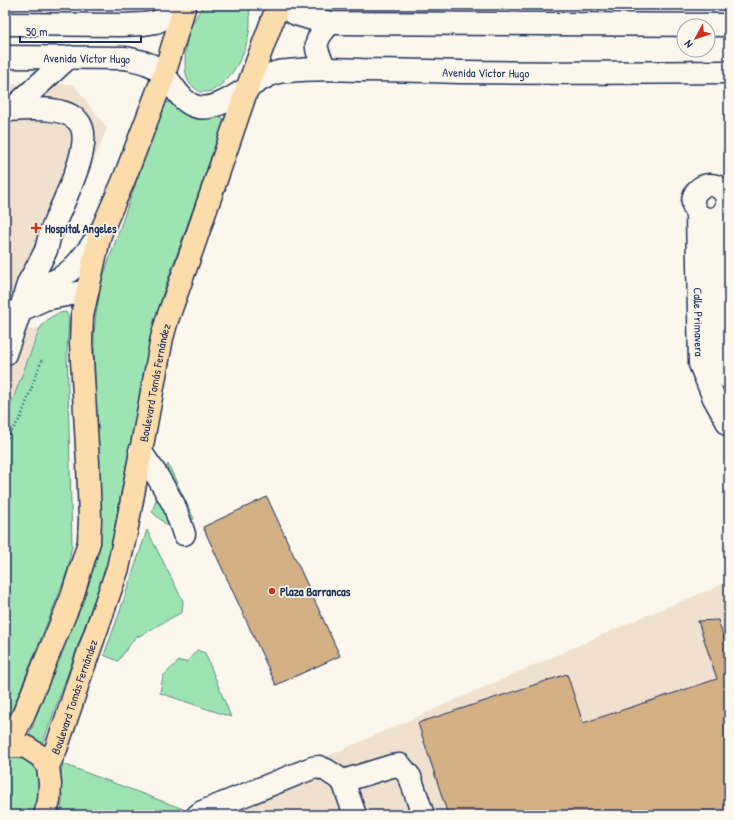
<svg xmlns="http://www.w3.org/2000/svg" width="734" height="820" viewBox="0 0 734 820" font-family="'Patrick Hand',sans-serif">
	<rect width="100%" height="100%" fill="#fbf7ec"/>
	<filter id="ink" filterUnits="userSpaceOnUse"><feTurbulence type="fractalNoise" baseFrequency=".025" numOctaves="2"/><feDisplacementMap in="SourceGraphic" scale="8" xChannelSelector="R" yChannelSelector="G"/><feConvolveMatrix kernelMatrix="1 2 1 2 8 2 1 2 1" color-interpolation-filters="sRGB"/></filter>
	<g filter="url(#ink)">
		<g fill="#efe1cd">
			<polygon points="5,84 73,84 107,128 27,329 40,328 5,420"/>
			<polygon points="729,582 729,815 194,815 652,613"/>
		</g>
		<g fill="#9de4b2" stroke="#5c8a88">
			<path d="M204 5H248C256 32 240 71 218 87 216 88 215 89 213 90 209 92 204 92 200 92 197 90 193 87 190 84 182 73 185 45 189 32 192 22 198 13 204 5Z"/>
			<path d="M167 102 172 103C182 119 201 122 218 116L223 118 224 122 163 293 149 347 108 562 42 745 36 740 29 736 91 567 98 538 94 333 96 314 102 280 162 107Z"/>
			<path d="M66 312 69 318 67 351 72 544 68 569 58 596 7 723 5 725V420L40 328C47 319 54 313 66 312Z"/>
			<polygon points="168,464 194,519 172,530 152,512"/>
			<polygon points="147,530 183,601 182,612 134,639 118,661 104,655 118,617"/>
			<polygon points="197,650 205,653 231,717 160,693 163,676 179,661 187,662"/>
			<path d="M13 757C46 757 40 793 34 815H5V761Z"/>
			<polygon points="63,764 183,809 172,815 60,815 63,798 59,784"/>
		</g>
		<g fill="#d3af85" stroke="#1b2f5e">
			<polygon points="267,497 340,656 276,685 203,527"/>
			<polygon points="718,620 729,653 729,815 448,815 418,723 567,674 583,723 717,679 698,621"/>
		</g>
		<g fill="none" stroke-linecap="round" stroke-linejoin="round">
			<g stroke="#1b2f5e" stroke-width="25">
				<g id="minor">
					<polyline points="281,5 296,14 309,18 330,23 729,25"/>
					<polyline points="5,24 121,25 144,24 156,22 169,16 183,5"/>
					<path id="s1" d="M5 57 125 58C139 61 154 63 164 75 175 87 182 104 198 107 221 112 251 82 272 74 277 72 283 71 288 71 312 68 336 69 361 70 395 70 428 71 462 72 551 73 640 73 729 72"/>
					<path d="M326 69C314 47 312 43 330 23"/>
					<path d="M5 110C25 109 63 105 78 121 98 143 57 211 50 235 48 240 48 245 46 250 41 261 35 271 29 282 25 291 24 301 20 311 16 325 10 339 5 354"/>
					<polyline points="11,110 69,57"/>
					<circle cx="710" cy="202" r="17"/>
					<path id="s2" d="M697 213 700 364 714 398 729 425"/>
					<polyline points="718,217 718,360 729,378"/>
					<path d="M29 282C34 283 40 285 45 284 71 278 85 254 100 234"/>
					<polyline points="12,313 21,310 45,299 87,291"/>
					<polyline points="140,451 156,474 174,505 184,534"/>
					<polyline points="343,781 392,766 400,765 410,777 423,815"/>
					<polyline points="198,815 202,812 312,768 319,767 326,770 343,781 355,815"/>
				</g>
			</g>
			<g stroke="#1b2f5e" stroke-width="25">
				<g id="major">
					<polyline points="5,746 14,734 22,718 72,597 89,542 90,519 88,463 81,343 82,316 100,234 123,182 164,75 185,5"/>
					<polyline points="5,747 15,746 26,747 40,756 48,766 50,784 49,801 45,815"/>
					<path id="s3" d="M48 766 56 749 71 705 79 680 118 568 126 532 162 338 167 320 193 247 247 89 278 5"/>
				</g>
			</g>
			<polyline stroke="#1b2f5e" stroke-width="2.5" stroke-dasharray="1 3" stroke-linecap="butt" points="5,441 21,417 42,359"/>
			<use href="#minor" stroke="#fbf7ec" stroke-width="22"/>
			<use href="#major" stroke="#fddcac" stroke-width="22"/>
		</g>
	</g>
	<g fill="#c8321e" stroke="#fbf7ec" stroke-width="1.5">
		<path d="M34 222h4v4h4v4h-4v4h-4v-4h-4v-4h4z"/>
		<circle cx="272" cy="591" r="4"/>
	</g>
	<g text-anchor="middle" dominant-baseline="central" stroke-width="3.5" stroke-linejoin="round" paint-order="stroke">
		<g font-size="12" fill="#1b2f5e" stroke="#fbf7ec">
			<text stroke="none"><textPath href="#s1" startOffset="82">Avenida Víctor Hugo</textPath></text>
			<text stroke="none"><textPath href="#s1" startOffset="508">Avenida Víctor Hugo</textPath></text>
			<text stroke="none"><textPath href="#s2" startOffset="109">Calle Primavera</textPath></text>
			<text stroke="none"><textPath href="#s3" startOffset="399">Boulevard Tomás Fernández</textPath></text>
			<text stroke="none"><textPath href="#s3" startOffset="74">Boulevard Tomás Fernández</textPath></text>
		</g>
		<g font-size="12" font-weight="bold" fill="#1b2f5e" stroke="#fbf7ec" text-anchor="start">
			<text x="45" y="228">Hospital Angeles</text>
			<text x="280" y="591">Plaza Barrancas</text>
		</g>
	</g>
	<rect width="734" height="820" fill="none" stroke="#fbf7ec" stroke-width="20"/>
	<rect x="10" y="10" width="714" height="800" fill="none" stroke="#1b2f5e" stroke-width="1.5" filter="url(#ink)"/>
	<g transform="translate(696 38) rotate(230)"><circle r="19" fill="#fbf7ec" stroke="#a1a7b3"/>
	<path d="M0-3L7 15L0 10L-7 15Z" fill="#c8321e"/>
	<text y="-6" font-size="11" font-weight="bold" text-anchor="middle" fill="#1b2f5e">N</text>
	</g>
	<path d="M20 36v6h121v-6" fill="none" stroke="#1b2f5e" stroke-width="2"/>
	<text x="26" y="36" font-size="12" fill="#1b2f5e" stroke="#fbf7ec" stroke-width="3" paint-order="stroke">50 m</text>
</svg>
